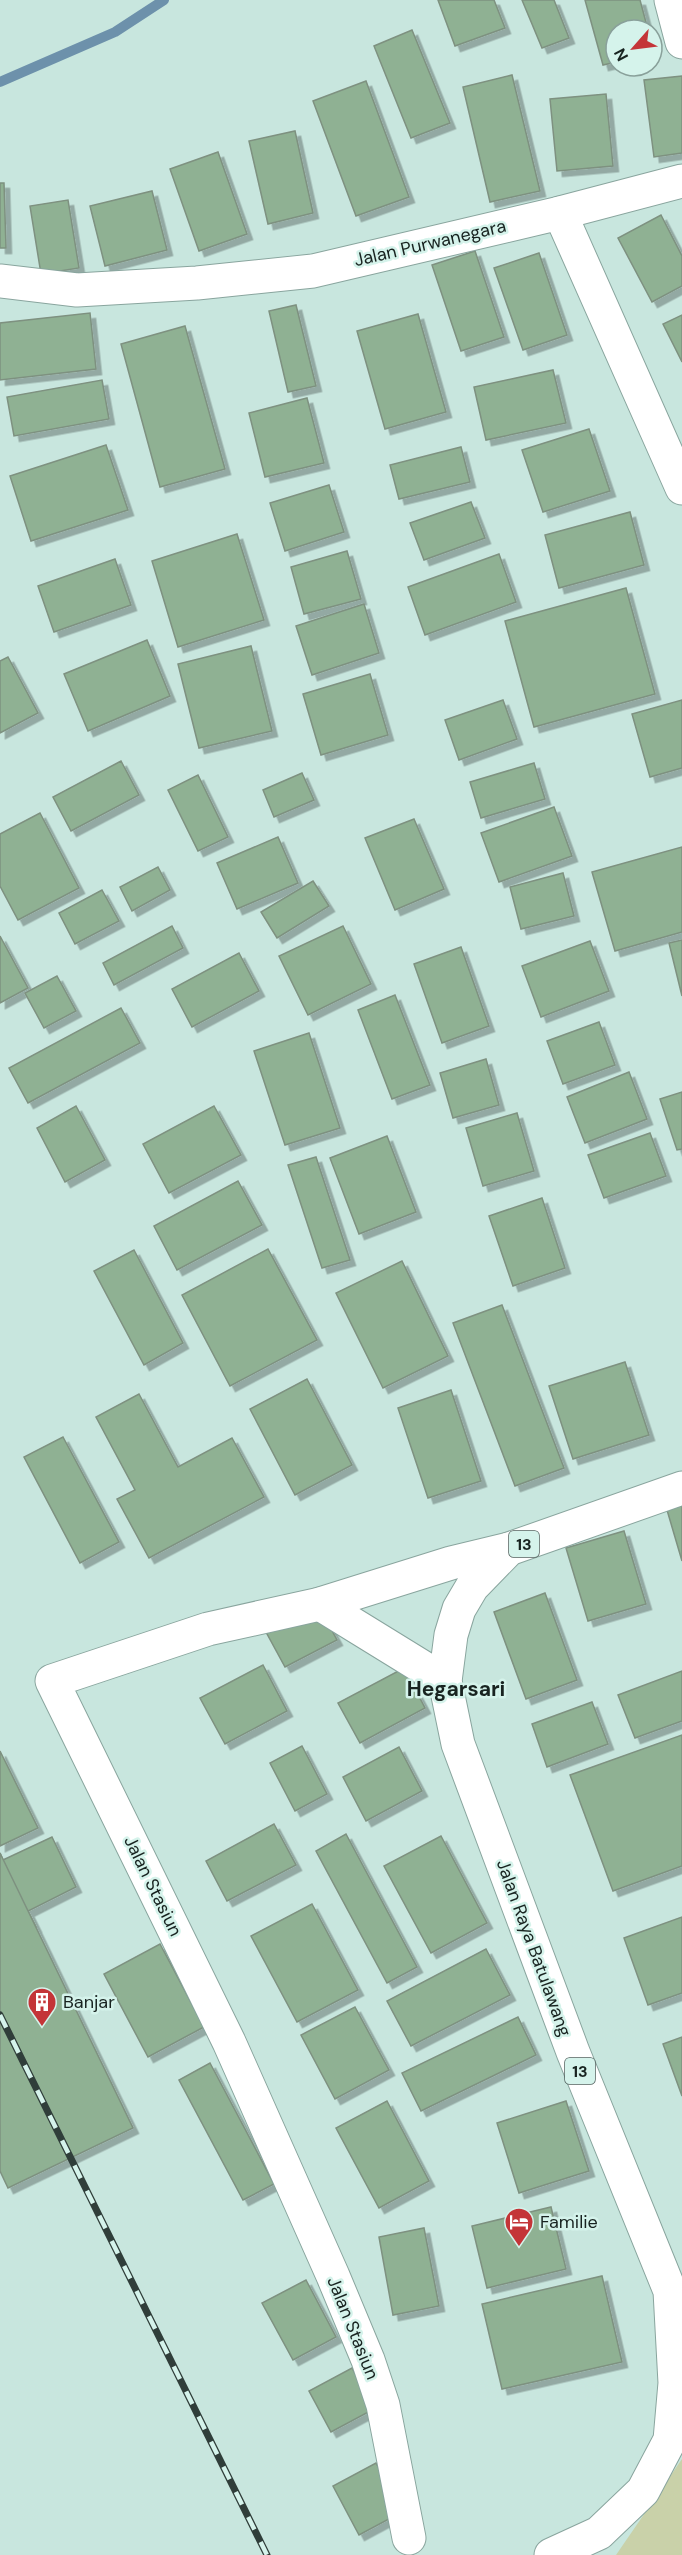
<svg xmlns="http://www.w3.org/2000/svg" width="682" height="2555" viewBox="0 0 682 2555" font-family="'DM Sans',sans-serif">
	<defs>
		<filter id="shadow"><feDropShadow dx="5.5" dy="5.5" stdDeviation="0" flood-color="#0004"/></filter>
	</defs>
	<rect width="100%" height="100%" fill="#c8e6de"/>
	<polygon fill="#c9d1a9" points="682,2459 682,2555 616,2555"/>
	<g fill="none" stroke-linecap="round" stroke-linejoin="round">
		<polyline stroke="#6d91ab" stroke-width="10" points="0,82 115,32 164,0"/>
	</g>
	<g fill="#8fb193" stroke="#7e9180" stroke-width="1.5" filter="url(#shadow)">
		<polygon points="438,0 494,0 505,28 455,46"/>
		<polygon points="522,0 554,0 569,38 542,48"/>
		<polygon points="585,0 640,0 648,30 616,30 616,62 603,65"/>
		<polygon points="412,30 450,123 411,138 374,46"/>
		<polygon points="512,75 540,191 490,202 463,87"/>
		<polygon points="682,76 682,153 654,157 644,80"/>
		<polygon points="366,81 409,197 356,216 313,101"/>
		<polygon points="606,94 613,166 557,171 550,99"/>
		<polygon points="295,131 313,213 268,224 249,141"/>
		<polygon points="218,152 247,234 199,251 170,169"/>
		<polygon points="0,183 4,183 6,248 0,248"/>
		<polygon points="152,191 167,250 105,266 90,206"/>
		<polygon points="68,200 79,268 41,274 30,206"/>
		<polygon points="661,215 682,256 682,286 652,302 618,238"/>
		<polygon points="475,251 504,337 461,351 432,265"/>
		<polygon points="539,253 567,335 523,350 494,268"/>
		<polygon points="296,305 316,386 288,392 269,311"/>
		<polygon points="90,313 96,369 0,380 0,323"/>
		<polygon points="418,314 446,412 385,429 357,331"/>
		<polygon points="682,315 682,362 663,324"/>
		<polygon points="185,326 225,469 160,487 121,344"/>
		<polygon points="553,370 566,423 486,440 474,387"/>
		<polygon points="102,380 109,419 14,436 7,397"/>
		<polygon points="307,398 324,463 265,477 249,413"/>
		<polygon points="589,429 610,491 543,512 522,450"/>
		<polygon points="106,445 128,510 31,541 10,476"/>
		<polygon points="461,447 470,482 399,499 390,465"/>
		<polygon points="329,485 344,532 285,551 270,503"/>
		<polygon points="471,502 485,538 424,560 410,523"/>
		<polygon points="630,512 644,565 559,588 545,535"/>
		<polygon points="237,534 264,620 178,647 152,561"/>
		<polygon points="347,551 361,599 304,614 291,567"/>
		<polygon points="499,554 516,602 425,635 408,587"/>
		<polygon points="115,559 131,605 54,632 38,586"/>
		<polygon points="626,588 655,694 534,727 505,621"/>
		<polygon points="364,604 379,653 312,675 296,626"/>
		<polygon points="147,640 170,696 88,731 64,674"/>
		<polygon points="251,646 272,731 199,748 178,664"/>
		<polygon points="8,657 38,713 0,733 0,661"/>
		<polygon points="370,674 388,735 321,755 303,694"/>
		<polygon points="503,700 517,739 459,760 445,720"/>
		<polygon points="682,700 682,768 650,777 632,714"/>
		<polygon points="121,761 139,795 71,831 53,797"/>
		<polygon points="534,763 545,799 481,818 470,782"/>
		<polygon points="302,773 314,800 274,817 263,790"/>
		<polygon points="198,775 228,837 198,851 168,790"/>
		<polygon points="554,807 572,856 499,882 481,833"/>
		<polygon points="40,813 79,888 18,920 0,886 0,834"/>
		<polygon points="414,819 444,889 395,910 365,838"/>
		<polygon points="278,837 298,883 237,909 217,863"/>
		<polygon points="682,847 682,932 615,951 592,872"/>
		<polygon points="158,867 170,890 132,911 120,887"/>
		<polygon points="563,873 574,916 521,929 510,887"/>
		<polygon points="313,881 329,906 277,938 261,912"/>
		<polygon points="102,890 119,921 75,944 59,913"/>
		<polygon points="172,926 183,948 114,985 103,963"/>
		<polygon points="343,926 371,984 308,1015 279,956"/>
		<polygon points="0,936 28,988 0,1003"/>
		<polygon points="682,940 682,996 669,943"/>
		<polygon points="590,941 609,991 541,1017 522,966"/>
		<polygon points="461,947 489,1026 442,1043 414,964"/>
		<polygon points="239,953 259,991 192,1027 172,989"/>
		<polygon points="57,976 76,1011 44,1028 25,993"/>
		<polygon points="395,995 430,1085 392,1099 358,1010"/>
		<polygon points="121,1008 140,1043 28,1103 9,1068"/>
		<polygon points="599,1022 615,1065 563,1084 547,1041"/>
		<polygon points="309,1033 340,1128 285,1145 254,1051"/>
		<polygon points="486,1059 499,1105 453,1118 440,1073"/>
		<polygon points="629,1072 647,1119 585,1143 567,1097"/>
		<polygon points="682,1092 682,1149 677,1150 660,1099"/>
		<polygon points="76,1106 105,1160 65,1182 37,1128"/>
		<polygon points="214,1106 241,1155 169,1193 143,1144"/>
		<polygon points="517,1113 534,1171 483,1186 466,1128"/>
		<polygon points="650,1133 666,1176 604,1198 588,1155"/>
		<polygon points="387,1136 416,1212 359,1234 330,1158"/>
		<polygon points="316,1157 350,1260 322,1268 288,1165"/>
		<polygon points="238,1181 262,1225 177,1270 154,1226"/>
		<polygon points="542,1198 565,1268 513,1286 489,1216"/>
		<polygon points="268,1249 317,1340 230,1386 182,1295"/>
		<polygon points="134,1250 183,1343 144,1365 94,1271"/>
		<polygon points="402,1261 448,1356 383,1388 336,1293"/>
		<polygon points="502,1305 564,1468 515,1486 453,1323"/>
		<polygon points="625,1362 649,1435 573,1459 549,1386"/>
		<polygon points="307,1379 352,1465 295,1495 250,1409"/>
		<polygon points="451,1390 481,1481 428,1498 398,1408"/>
		<polygon points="139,1394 178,1467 232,1438 264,1497 149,1558 117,1499 135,1490 96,1417"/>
		<polygon points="63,1437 119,1542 80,1563 24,1457"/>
		<polygon points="682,1505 682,1561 667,1510"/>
		<polygon points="624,1531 646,1604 588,1621 566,1548"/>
		<polygon points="545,1593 577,1680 526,1699 494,1612"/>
		<polygon points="318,1605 337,1640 285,1667 266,1632"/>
		<polygon points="263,1665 287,1711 225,1744 200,1698"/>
		<polygon points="404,1668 425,1708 360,1743 338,1703"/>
		<polygon points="682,1671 682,1721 635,1738 618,1695"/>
		<polygon points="592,1702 608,1744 547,1767 532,1724"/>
		<polygon points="682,1735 682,1866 613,1891 570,1775"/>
		<polygon points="302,1746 327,1794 295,1811 270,1763"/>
		<polygon points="399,1747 422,1791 366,1821 343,1777"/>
		<polygon points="0,1751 38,1828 0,1846"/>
		<polygon points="274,1824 296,1865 227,1901 206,1861"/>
		<polygon points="346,1834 417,1967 387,1983 316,1851"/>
		<polygon points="441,1836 487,1923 431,1953 384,1866"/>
		<polygon points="52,1837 76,1887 28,1911 36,1927 0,1945 0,1853 3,1860"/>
		<polygon points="0,1853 133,2128 8,2188 0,2171"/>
		<polygon points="312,1904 358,1990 297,2022 251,1936"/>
		<polygon points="682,1917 682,1993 648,2005 624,1938"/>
		<polygon points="160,1944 204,2027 148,2057 104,1974"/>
		<polygon points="486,1949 510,1995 411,2046 387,2001"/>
		<polygon points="355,2007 389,2070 335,2099 301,2035"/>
		<polygon points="518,2017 536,2055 421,2111 402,2073"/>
		<polygon points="682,2037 682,2096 663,2044"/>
		<polygon points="210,2063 274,2184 243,2200 179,2080"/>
		<polygon points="387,2101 429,2181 379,2208 336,2128"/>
		<polygon points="566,2101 589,2171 519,2193 497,2123"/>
		<polygon points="551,2207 566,2269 487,2288 472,2226"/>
		<polygon points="424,2228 439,2306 393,2315 379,2237"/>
		<polygon points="602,2276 622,2362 502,2389 482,2304"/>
		<polygon points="306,2280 336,2337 293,2360 262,2303"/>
		<polygon points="352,2368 374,2409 331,2432 309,2391"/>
		<polygon points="376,2463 402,2512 359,2535 333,2486"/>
	</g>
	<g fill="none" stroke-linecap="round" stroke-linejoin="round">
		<g stroke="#89a59e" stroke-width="35">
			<g id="street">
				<polyline points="671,0 682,42"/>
				<polyline points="560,213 682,181"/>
				<polyline points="320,1604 445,1681"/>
				<polyline points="409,2538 383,2405 368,2360 333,2276 229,2042 52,1681 208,1629 320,1604 451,1563 509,1549"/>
			</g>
		</g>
		<g stroke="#89a59e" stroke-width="35">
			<polyline id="secondary" points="0,281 77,290 197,283 313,271 560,213 682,488"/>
		</g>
		<g stroke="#89a59e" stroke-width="35">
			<polyline id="highway" points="551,2555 599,2533 643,2491 670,2440 675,2383 670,2291 573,2052 458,1744 445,1681 451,1635 459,1609 472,1587 509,1549 682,1488"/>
		</g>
		<use href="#street" stroke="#fff" stroke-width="33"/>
		<use href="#secondary" stroke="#fff" stroke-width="33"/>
		<use href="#highway" stroke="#fff" stroke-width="33"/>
		<g stroke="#303e3a" stroke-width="7">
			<polyline id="rail" points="0,2015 267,2555"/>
		</g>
		<use href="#rail" stroke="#d5f3eb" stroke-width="4.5" stroke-dasharray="14" stroke-linecap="butt"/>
	</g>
	<defs>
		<g id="building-pin" transform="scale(1.5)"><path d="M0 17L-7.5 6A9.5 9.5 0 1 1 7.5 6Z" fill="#c43538" stroke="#d5f3eb"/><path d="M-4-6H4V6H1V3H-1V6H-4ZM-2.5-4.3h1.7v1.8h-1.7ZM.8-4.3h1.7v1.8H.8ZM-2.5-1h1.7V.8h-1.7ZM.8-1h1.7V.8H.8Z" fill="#fff"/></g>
		<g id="hotel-pin" transform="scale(1.5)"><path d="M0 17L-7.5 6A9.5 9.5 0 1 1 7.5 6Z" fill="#c43538" stroke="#d5f3eb"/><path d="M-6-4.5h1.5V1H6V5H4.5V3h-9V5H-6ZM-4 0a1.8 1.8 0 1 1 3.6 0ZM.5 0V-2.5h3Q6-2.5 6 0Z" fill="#fff"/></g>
	</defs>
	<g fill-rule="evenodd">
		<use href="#building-pin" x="42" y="2002"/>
		<use href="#hotel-pin" x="519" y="2222"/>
	</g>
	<g text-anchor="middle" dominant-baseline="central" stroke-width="5" stroke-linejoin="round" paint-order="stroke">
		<g fill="#d5f3eb" stroke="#51615d" stroke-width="1.5">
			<rect x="509" y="1531" width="30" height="26" rx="4.5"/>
			<rect x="565" y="2058" width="30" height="26" rx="4.5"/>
		</g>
		<g font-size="16" font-weight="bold" fill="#182320">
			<text x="524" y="1544">13</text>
			<text x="580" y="2071">13</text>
		</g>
		<g font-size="18" fill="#182320" stroke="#d5f3eb">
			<text transform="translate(430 243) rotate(-13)">Jalan Purwanegara</text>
			<text transform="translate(153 1886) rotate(64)">Jalan Stasiun</text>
			<text transform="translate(534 1948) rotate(70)">Jalan Raya Batulawang</text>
			<text transform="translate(353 2328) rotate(68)">Jalan Stasiun</text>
		</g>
		<g font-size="18" fill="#182320" stroke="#d5f3eb" text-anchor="start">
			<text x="63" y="2002">Banjar</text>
			<text x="540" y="2222">Familie</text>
		</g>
		<g font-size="21" font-weight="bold" fill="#182320" stroke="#d5f3eb">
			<text x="456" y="1689">Hegarsari</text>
		</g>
	</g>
	<g transform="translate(634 48) rotate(242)"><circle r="28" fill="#d5f3eb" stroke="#89a09a" stroke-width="1.5"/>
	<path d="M0-4.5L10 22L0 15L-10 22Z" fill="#c43538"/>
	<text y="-9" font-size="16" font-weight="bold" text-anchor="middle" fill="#182320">N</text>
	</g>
</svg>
